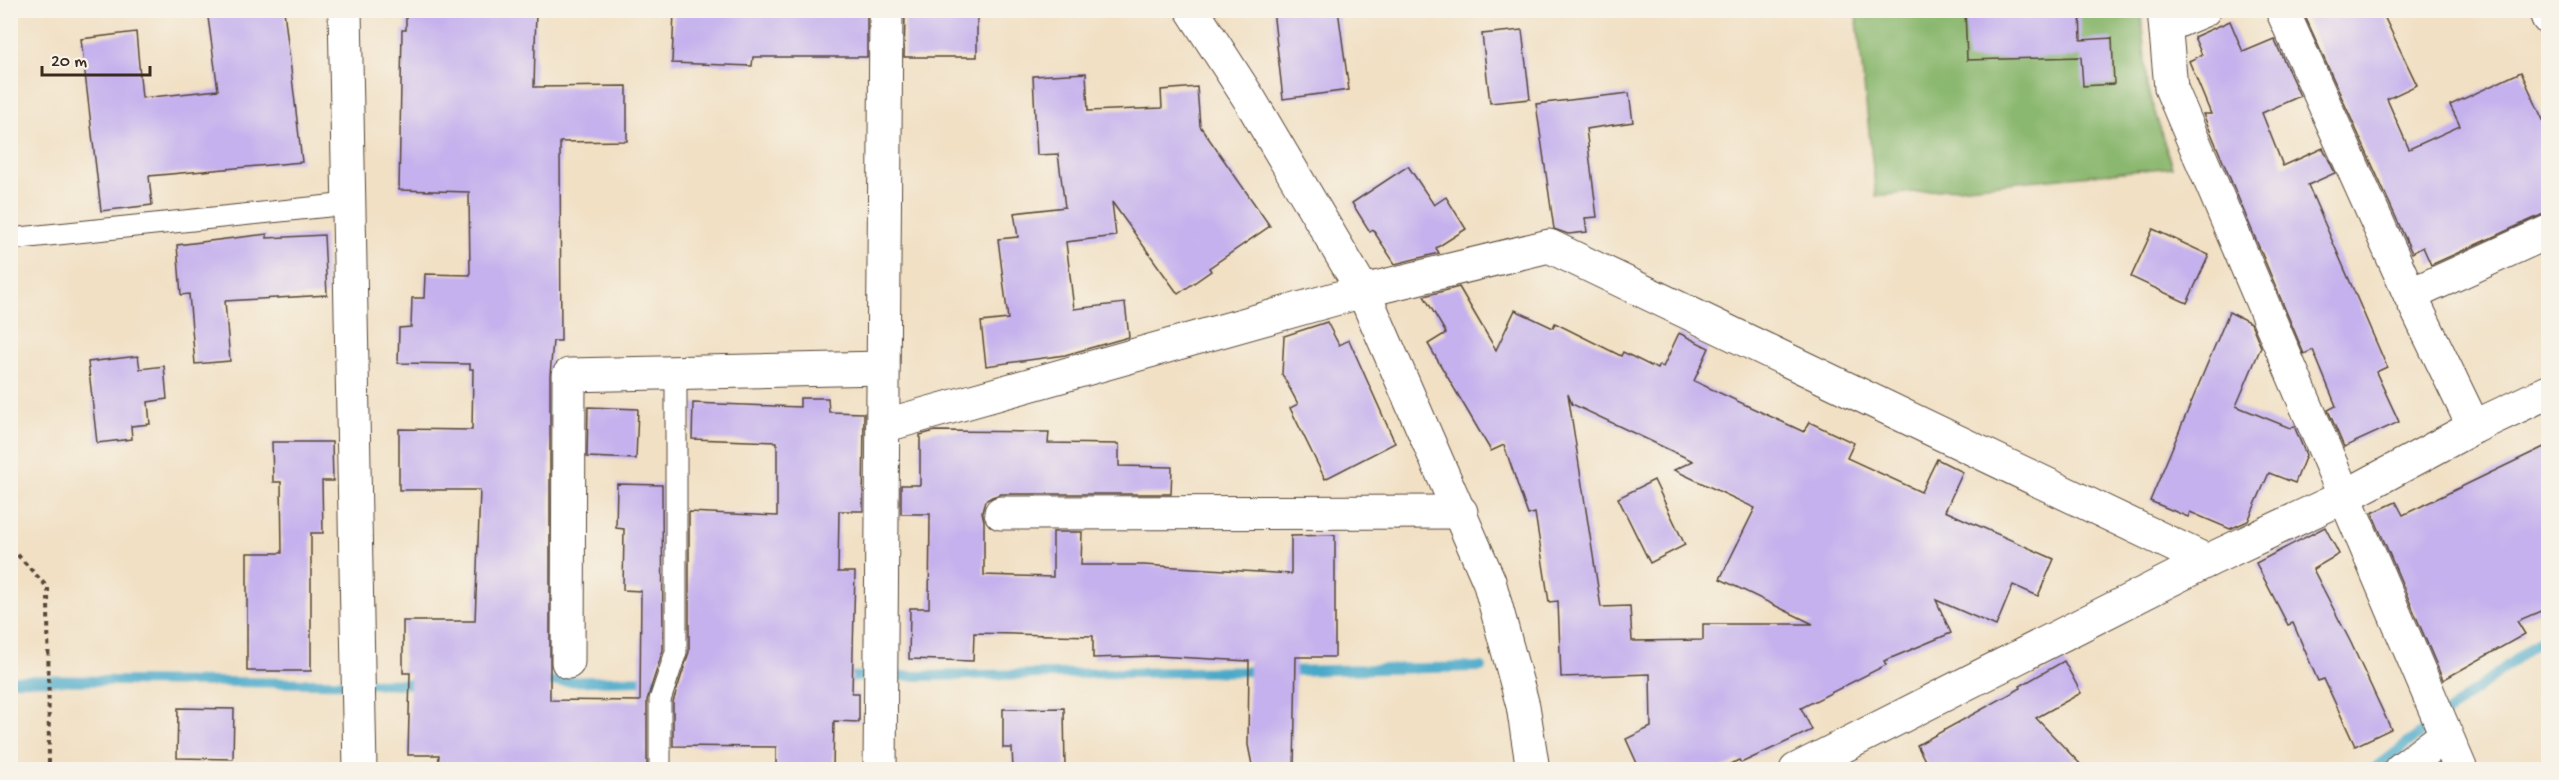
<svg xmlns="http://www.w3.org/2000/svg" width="2559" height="780" viewBox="0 0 2559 780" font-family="'Gochi Hand',sans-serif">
	<rect width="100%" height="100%" fill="#f7f3e8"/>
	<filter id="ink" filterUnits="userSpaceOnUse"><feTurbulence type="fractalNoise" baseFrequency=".0167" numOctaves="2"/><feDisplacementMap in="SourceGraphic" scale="12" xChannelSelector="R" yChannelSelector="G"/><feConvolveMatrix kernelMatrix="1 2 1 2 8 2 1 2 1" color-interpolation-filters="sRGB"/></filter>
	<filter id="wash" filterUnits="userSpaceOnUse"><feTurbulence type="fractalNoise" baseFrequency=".008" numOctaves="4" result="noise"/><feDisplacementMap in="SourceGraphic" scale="24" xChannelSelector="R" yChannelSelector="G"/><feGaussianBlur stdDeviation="1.35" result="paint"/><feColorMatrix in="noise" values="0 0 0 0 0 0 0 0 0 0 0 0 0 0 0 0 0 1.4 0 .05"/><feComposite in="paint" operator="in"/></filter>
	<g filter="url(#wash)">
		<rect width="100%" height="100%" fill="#f1e0c4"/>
		<polygon fill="#8bb86f" stroke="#637146" stroke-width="1.5" points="1856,11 2141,11 2147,87 2172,167 1876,196"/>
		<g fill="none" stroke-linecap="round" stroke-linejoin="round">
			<g stroke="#4aa9c9" stroke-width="10">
				<polyline points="1283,671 1481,667"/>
				<polyline points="839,677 1262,671"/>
				<polyline points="10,680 422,684"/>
				<polyline points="536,682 653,680"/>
				<polyline points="2373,770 2548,634"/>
			</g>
		</g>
		<g id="blocks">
			<g fill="#c5b1ed" fill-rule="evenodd">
				<polygon points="207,10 284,10 302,162 149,176 152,205 101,211 81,39 136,32 142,98 218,90"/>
				<polygon points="406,10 536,10 534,87 627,86 627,141 560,142 561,341 553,341 550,375 550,700 640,701 641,591 623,590 624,529 616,528 617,484 662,485 663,650 647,700 647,770 438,770 439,755 408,755 410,673 403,673 403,621 475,621 480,490 399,490 399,429 472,430 473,369 470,369 470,364 398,363 399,328 411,327 412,298 424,298 425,274 470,275 469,192 399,190 402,30 406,30"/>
				<polygon points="674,10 867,10 867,57 753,57 752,66 672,63"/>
				<polygon points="1273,10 1338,10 1349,90 1283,99"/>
				<polygon points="1965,10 2080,10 2081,40 2112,38 2114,84 2083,86 2081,57 1967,60"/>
				<polygon points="2312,10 2381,10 2417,85 2387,99 2409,149 2460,126 2450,105 2521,72 2548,131 2548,212 2431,265 2423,247 2412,253 2304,14"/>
				<polygon points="905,15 977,15 977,57 904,57"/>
				<polygon points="2230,21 2243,52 2274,39 2300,96 2262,113 2283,166 2323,148 2335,173 2308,185 2387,367 2376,372 2399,422 2344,447 2328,410 2336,406 2313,350 2304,354 2203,114 2211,114 2189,61 2202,55 2194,37"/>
				<polygon points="1522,30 1530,99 1490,103 1482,34"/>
				<polygon points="1086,73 1088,111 1162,108 1161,90 1197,87 1200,126 1270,226 1209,268 1211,271 1178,294 1112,202 1116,236 1066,242 1074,309 1125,303 1129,337 1065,355 986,366 981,322 1008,319 998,239 1018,237 1014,213 1065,207 1058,154 1037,155 1033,76"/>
				<polygon points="1629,93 1633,122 1586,129 1597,217 1585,218 1587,232 1568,234 1554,229 1536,104"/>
				<polygon points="1408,166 1434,205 1446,197 1466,229 1436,248 1439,253 1395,264 1373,230 1370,232 1352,203"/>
				<polygon points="2153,229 2209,255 2187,303 2131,277"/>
				<polygon points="267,234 267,238 324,235 327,295 225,301 230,361 195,364 189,294 181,295 177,245"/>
				<path d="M1459 287 1496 350 1515 310 1553 328 1555 323 1621 356 1623 352 1657 369 1659 365 1663 367 1679 333 1709 348 1694 381 1804 432 1809 422 1854 443 1847 458 1921 492 1937 459 1963 472 1945 511 2054 559 2038 596 2013 585 1996 626 1936 600 1951 633 1884 661 1886 665 1801 708 1812 730 1741 763 1739 760 1717 770H1640L1626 739 1651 727 1650 674 1561 677 1558 601 1549 602 1535 513 1528 515 1504 445 1491 451 1428 344 1446 333 1424 296ZM1568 394 1572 404 1693 461 1674 470 1755 508 1720 579 1813 624H1703V640L1632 641 1630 606 1601 607Z"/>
				<polygon points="2229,312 2251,323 2261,347 2236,406 2290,428 2294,426 2306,455 2295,483 2269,473 2248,521 2230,529 2190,512 2188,517 2150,501"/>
				<polygon points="1327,322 1339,345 1349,340 1395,443 1325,479 1290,408 1298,404 1282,374 1284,336"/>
				<polygon points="138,356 140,369 164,366 167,399 148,402 150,424 131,426 132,439 97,443 88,362"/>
				<polygon points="800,398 828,398 829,412 864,413 863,511 839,511 838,572 855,572 852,693 859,693 859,722 834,721 833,769 776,768 776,747 673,746 673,702 689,652 689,512 777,516 777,442 692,439 693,403 800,407"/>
				<polygon points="588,407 638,409 636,459 587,457"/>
				<polygon points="935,431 1049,432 1048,443 1119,444 1119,466 1172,467 1171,494 1001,494 992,497 985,501 982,512 984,521 984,575 1053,577 1053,532 1082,532 1081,565 1143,565 1291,574 1291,536 1335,535 1335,657 1296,657 1294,770 1253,770 1248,745 1249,661 1156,656 1093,658 1093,636 974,633 973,661 909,659 910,608 929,608 930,514 901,514 901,485 920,485 920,435"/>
				<polygon points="272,442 332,442 333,481 322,481 323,533 311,533 311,671 247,671 247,553 282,553 281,482 273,482"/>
				<polygon points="2548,445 2548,608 2517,621 2525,634 2443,680 2372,513 2396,502 2403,515"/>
				<polygon points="1654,480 1685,545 1650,563 1618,498"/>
				<polygon points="2325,527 2339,554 2313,569 2351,643 2391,729 2355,746 2324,679 2318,681 2293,623 2288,625 2256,563"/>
				<polygon points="2064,661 2081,693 2036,718 2086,770 1930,770 1917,745 2021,688 2020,686"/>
				<polygon points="178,708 234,709 233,759 177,758"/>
				<polygon points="1064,708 1065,770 1013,770 1012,748 1003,748 1003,709"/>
			</g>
		</g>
	</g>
	<g filter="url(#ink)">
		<use href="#blocks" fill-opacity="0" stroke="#564537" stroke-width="1.5"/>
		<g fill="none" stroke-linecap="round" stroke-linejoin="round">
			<g stroke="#564537" stroke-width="23">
				<g id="service">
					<polyline points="10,239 348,204"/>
					<polyline points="660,770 660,700 676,652 676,373"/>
				</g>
			</g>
			<g stroke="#564537" stroke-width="35">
				<g id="minor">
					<polyline points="2164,10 2171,88 2461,770"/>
					<polyline points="2282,10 2410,295 2474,427"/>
					<polyline points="2545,10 2548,18"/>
					<polyline points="2166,26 2204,10"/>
					<polyline points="2410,295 2548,232"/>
					<polyline points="883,426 1363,291 1549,246 2207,561"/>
					<polyline points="1001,513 1461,512"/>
					<polyline points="568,662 569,375 883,368"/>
					<polyline points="880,770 886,10"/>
					<polyline points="1796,770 2207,561 2346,496 2474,427 2548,392"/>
					<polyline points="2400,770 2446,735"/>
				</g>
			</g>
			<g stroke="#564537" stroke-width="35">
				<g id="tertiary">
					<polyline points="345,10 360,770"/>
					<polyline points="1192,10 1250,100 1363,291 1489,581 1523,706 1533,770"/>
				</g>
			</g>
			<polyline stroke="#564537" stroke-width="4" stroke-dasharray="4.5 4.5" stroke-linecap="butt" points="10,553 15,552 48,588 49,770"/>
			<use href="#service" stroke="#fff" stroke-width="21"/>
			<use href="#minor" stroke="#fff" stroke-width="33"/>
			<use href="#tertiary" stroke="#fff" stroke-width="33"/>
		</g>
	</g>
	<rect width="2559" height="780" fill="none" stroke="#f7f3e8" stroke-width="36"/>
	<path d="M42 66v9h108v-9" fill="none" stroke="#3b2a1e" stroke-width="3"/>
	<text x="51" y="66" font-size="18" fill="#3b2a1e" stroke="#f7f3e8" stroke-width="4.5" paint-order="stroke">20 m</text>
</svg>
